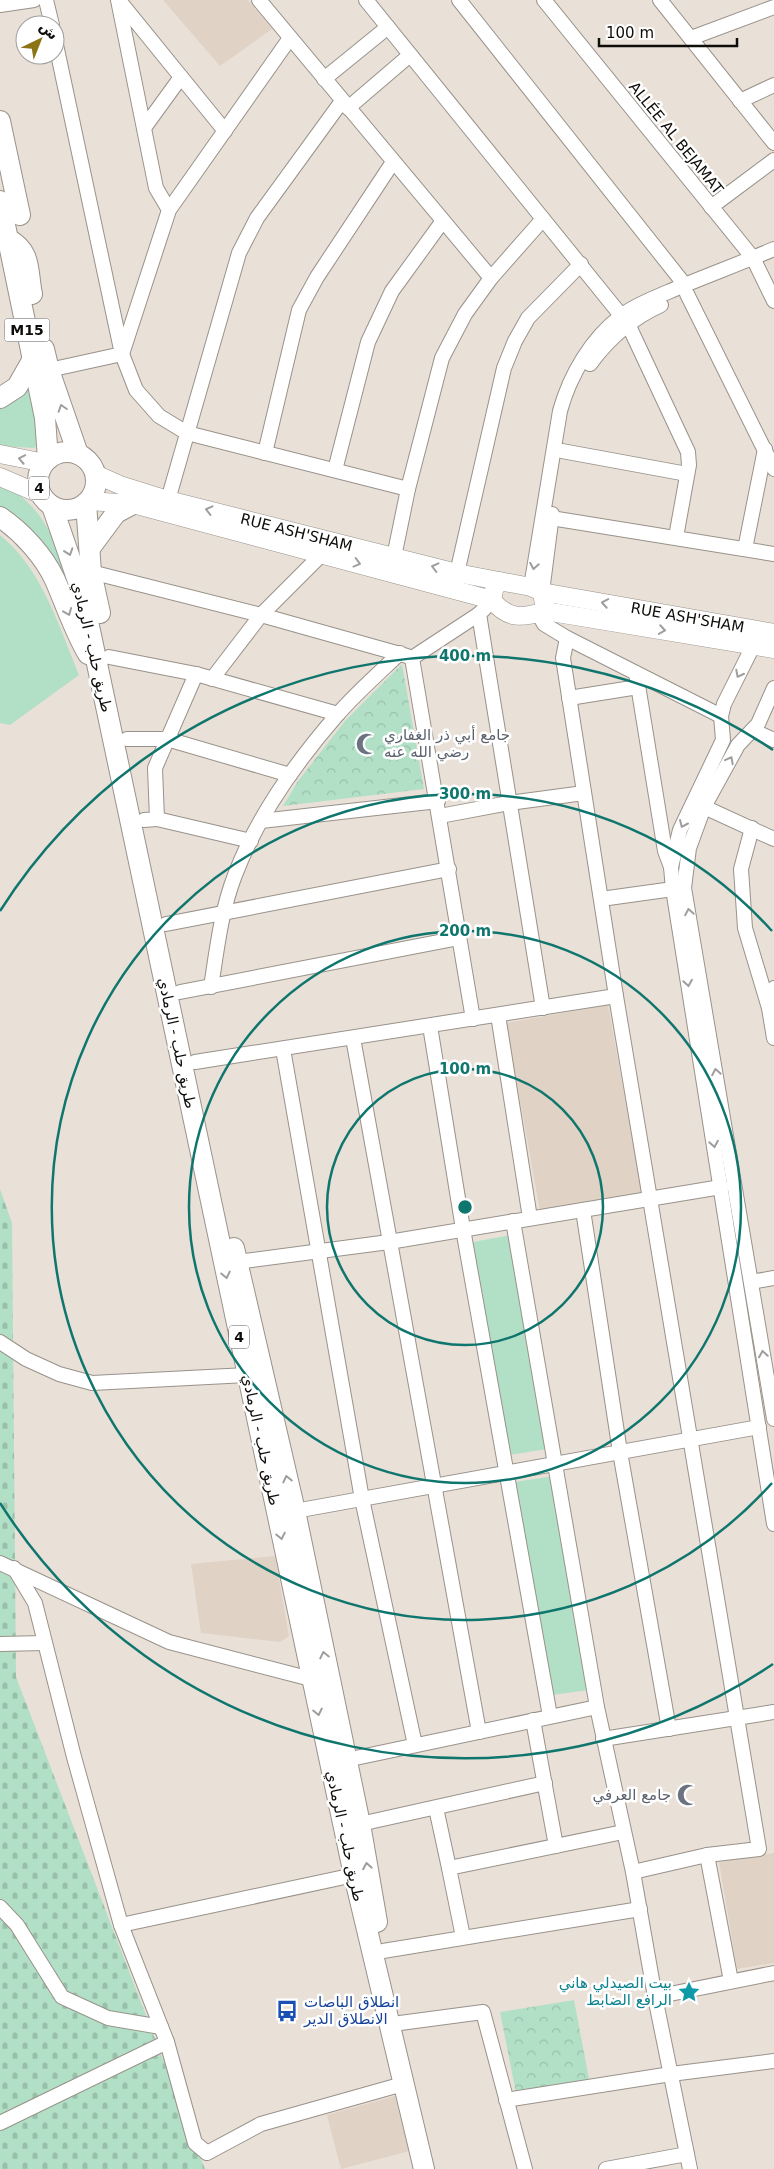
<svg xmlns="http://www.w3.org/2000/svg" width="774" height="2169" viewBox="0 0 774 2169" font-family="'DejaVu Sans',Vazirmatn,sans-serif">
	<defs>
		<pattern id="cemetery-stones" width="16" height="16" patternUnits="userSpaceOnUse" patternTransform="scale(1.25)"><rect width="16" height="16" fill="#b2e0c7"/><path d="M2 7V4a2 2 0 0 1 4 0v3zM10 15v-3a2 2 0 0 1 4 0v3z" fill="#98bfaa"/></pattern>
		<pattern id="park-crowns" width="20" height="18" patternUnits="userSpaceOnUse" patternTransform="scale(1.25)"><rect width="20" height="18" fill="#b2e0c7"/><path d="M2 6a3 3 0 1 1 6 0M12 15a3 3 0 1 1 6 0" fill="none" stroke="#98bfaa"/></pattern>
	</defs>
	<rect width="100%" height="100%" fill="#e9e0d8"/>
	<g fill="#e0d2c4">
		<polygon points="163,0 248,0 272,29 220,66"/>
		<polygon points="608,1005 642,1193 540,1211 506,1023"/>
		<polygon points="275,1556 289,1636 280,1642 201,1633 191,1564"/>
		<polygon points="774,1853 774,1963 737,1969 719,1862"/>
		<polygon points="395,2096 409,2151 341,2169 327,2115"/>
	</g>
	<g fill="#b2e0c7">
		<polygon points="29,374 38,444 34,448 0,446 0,403"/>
		<path d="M0 485C57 506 66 580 81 631L0 507Z"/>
		<path d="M0 535C42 569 59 626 79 675L10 725 0 723Z"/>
		<polygon points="512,1235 547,1449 509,1455 473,1242"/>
		<polygon points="554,1476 589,1690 552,1695 515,1482"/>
	</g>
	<polygon fill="url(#cemetery-stones)" points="0,1189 12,1223 16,1677 205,2169 0,2169"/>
	<g fill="url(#park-crowns)">
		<polygon points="402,664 424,789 283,806 298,781 345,721"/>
		<polygon points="574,2000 589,2079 516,2093 500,2012"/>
	</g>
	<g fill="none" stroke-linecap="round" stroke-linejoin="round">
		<g stroke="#99928a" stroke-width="16">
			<g id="minor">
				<polyline points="46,0 52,25"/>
				<polyline points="118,0 156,188 169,210"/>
				<polyline points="259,0 491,278"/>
				<polyline points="366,0 628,324 688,452 689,465 676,537"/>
				<polyline points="459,0 685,285"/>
				<polyline points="544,0 753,258 774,301"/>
				<polyline points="660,0 774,143"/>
				<polyline points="121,3 225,131"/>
				<polyline points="0,5 34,0"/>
				<polyline points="691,38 774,7"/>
				<polyline points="55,40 122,354 136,390 159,416 187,433 408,489"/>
				<polyline points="324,79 388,27"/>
				<polyline points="740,101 774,85"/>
				<polyline points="348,108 410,55"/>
				<polyline points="144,128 181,77"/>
				<polyline points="711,207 774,160"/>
				<polyline points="687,294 774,469"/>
				<path d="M590 364C609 338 632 318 661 305"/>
				<polyline points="49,370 122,354 169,210 290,38"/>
				<polyline points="562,451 687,474"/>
				<polyline points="265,453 299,310 317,277 393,162"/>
				<polyline points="335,470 368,342 392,291 442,222"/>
				<polyline points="168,500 239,253 257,218 342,101"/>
				<polyline points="551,518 774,554"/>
				<polyline points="745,549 765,449"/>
				<polyline points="394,557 408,489 442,358 465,314 491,278 543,219"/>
				<polyline points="91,572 261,615 407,656"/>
				<polyline points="457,573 504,368 515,341 528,318 581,264"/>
				<path d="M531 587 560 411C570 375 591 339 621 316 635 305 652 299 668 292 703 277 739 264 774 249"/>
				<polyline points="542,592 552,514"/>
				<polyline points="485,608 479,614 543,1008"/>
				<polyline points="538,613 544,624 567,638 721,716"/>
				<polyline points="567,638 563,658 616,996 759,1849 707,1855 633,1872"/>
				<polyline points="757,638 724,704 721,716 723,740 680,830 671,867 673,889 774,1524"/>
				<polyline points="109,657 196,674 338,714"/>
				<polyline points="636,673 665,851 671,867"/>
				<polyline points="212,679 261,615 322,554"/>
				<polyline points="774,688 758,724 738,745 704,807 689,848 684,888 774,1419"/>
				<polyline points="569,698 638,687"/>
				<polyline points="754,731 774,740"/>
				<polyline points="127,739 167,739 290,775"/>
				<polyline points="704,807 774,839"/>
				<polyline points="440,816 509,803 584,793"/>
				<polyline points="157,819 251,841"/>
				<polyline points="144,820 157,819 155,768 196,674"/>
				<polyline points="261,821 438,801"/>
				<polyline points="752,828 741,869 745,928 769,1008"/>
				<polyline points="601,899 673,889"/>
				<polyline points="166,924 449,869"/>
				<path d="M211 987C217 949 221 911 235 875 257 817 297 761 337 715 356 693 379 673 400 653"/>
				<polyline points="774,988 769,1008 774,1038"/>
				<polyline points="180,992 459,938"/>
				<polyline points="498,1015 530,1218"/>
				<polyline points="473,1019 412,658 479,614"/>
				<polyline points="430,1026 463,1229 550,1716"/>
				<polyline points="353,1038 479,1732"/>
				<polyline points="283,1049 362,1499 415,1745"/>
				<polyline points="195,1062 616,996"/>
				<polyline points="583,1210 620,1452 669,1729"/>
				<polyline points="513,1221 597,1707 633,1872 655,1997 690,2169"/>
				<polyline points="237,1262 389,1242 721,1187"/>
				<polyline points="751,1282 774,1278"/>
				<polyline points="0,1342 26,1359 59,1374 92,1383 247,1375"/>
				<polyline points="295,1511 759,1427"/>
				<polyline points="0,1563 169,1642 311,1679"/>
				<polyline points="0,1644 45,1643"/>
				<polyline points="533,1720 556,1846"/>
				<polyline points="603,1739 774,1712"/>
				<polyline points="346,1760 597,1707"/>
				<polyline points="436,1808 449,1868"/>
				<polyline points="360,1824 545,1783"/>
				<polyline points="707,1855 731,1981"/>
				<polyline points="0,1907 17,1925 62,1997 108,2018 161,2027"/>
				<polyline points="121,1925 354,1875"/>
				<polyline points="463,1937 449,1868 623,1832"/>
				<polyline points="383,1951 640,1909"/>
				<polyline points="655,1997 774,1973"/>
				<polyline points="400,2023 483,2012 525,2169"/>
				<polyline points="167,2042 195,2143 207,2153 261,2124 403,2084"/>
				<polyline points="506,2100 671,2074 774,2061"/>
				<polyline points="0,2123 167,2042 121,1925 74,1757 35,1603 14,1568"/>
				<polyline points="606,2169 687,2154"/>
			</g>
		</g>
		<g stroke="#99928a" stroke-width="19">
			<g id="major">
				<polyline points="0,454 45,463"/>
				<path id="s1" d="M95 474 120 485 168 500 457 573 499 581"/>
				<polyline points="0,477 42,495"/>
				<polyline points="89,501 133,504 492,600"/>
				<path id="s2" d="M542 592 545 611C523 618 508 620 492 600L494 590 499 581 531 587 542 592 774 633"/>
				<polyline points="545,611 774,649"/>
			</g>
		</g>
		<g stroke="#99928a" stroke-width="22">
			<g id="highway">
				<polyline points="0,121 20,215"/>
				<polyline points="0,201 45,418 48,459"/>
				<path d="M8 239C32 252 27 270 32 294"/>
				<polyline points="44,349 49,370 78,454"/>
				<polyline points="0,398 17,387 33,359"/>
				<circle cx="67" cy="481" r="29"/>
				<polyline points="86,503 91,572 100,613"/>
				<polyline points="52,506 82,593 354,1875 424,2169"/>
				<path d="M0 517C22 532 44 556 55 580 66 605 74 630 88 654"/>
				<polyline points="90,548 116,513 133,504"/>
				<polyline points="234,1248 295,1511 360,1824 377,1922"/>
			</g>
		</g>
		<use href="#minor" stroke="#fff" stroke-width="14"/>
		<use href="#major" stroke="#fff" stroke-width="18"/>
		<use href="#highway" stroke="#fff" stroke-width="20"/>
	</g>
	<defs><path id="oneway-chevron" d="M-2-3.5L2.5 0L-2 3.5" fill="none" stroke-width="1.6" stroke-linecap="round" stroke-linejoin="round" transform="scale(1.25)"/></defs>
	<g stroke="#9f9e9d">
		<use href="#oneway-chevron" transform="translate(62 408) rotate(-108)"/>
		<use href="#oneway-chevron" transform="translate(22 459) rotate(-169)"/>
		<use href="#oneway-chevron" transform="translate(209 510) rotate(-166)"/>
		<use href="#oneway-chevron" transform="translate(69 552) rotate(71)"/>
		<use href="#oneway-chevron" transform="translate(357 563) rotate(15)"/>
		<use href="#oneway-chevron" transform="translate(534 566) rotate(100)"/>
		<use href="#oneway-chevron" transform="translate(435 567) rotate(-166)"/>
		<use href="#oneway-chevron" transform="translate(605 603) rotate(-170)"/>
		<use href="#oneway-chevron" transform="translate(68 612) rotate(68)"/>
		<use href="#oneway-chevron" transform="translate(662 630) rotate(9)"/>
		<use href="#oneway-chevron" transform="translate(739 674) rotate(117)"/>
		<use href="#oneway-chevron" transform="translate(730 760) rotate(-62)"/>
		<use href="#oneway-chevron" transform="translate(683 824) rotate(114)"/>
		<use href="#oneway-chevron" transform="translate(689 912) rotate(-100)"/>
		<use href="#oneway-chevron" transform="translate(688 983) rotate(81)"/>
		<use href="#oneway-chevron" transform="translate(716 1072) rotate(-100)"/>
		<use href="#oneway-chevron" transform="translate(714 1144) rotate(81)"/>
		<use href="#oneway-chevron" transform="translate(226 1275) rotate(78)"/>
		<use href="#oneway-chevron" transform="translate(763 1354) rotate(-99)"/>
		<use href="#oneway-chevron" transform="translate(287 1479) rotate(-103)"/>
		<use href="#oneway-chevron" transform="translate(281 1536) rotate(78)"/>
		<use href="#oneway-chevron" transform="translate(324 1655) rotate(-102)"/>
		<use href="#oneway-chevron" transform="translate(318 1712) rotate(78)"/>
		<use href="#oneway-chevron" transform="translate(367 1866) rotate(-100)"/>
	</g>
	<g fill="none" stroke="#0f766e" stroke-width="2.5">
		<circle cx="465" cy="1207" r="138"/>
		<circle cx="465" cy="1207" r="276"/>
		<path d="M772 1483A413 413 0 1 1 772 931"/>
		<path d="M773 1664A551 551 0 0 1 0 1503M0 911A551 551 0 0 1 773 750"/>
	</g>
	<defs>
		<g id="mosque-bare" transform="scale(1.725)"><path d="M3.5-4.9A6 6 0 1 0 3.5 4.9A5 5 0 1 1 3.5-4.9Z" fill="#6b7280" stroke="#fff" stroke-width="2.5" paint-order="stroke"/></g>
		<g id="sight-bare" transform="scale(1.725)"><path d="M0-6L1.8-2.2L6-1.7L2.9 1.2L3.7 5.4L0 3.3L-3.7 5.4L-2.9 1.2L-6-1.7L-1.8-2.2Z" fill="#0f9aa8" stroke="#fff" stroke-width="2.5" paint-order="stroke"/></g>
		<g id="bus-bare" transform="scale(1.725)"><path d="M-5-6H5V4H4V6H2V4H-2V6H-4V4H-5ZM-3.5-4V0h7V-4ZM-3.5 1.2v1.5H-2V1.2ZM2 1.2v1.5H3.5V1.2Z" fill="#1a4fb4" stroke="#fff" stroke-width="2.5" paint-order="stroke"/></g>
	</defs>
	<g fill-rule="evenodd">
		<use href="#mosque-bare" x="367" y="744"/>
		<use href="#mosque-bare" x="688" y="1795"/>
		<use href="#sight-bare" x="689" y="1992"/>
		<use href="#bus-bare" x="287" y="2011"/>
	</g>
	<g text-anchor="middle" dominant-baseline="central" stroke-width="5" stroke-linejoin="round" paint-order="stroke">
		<g fill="#fff" stroke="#575654" stroke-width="1">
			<rect x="4.5" y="318.5" width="45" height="23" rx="4"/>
			<rect x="29" y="476.5" width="20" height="23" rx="4"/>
			<rect x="229" y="1325.5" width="20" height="23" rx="4"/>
		</g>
		<g font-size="14" font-weight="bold" fill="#0f0d0a">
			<text x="27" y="330">M15</text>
			<text x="39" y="488">4</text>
			<text x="239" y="1337">4</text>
		</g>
		<g font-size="15" fill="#0f0d0a" stroke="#fff">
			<text transform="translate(676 138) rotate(51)">ALLÉE AL BEJAMAT</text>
			<text stroke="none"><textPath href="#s1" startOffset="210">RUE ASH'SHAM</textPath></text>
			<text stroke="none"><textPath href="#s2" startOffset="291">RUE ASH'SHAM</textPath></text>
			<text transform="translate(92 647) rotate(77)">طريق حلب - الرمادي</text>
			<text transform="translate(177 1043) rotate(78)">طريق حلب - الرمادي</text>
			<text transform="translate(261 1440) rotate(78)">طريق حلب - الرمادي</text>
			<text transform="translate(345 1836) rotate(78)">طريق حلب - الرمادي</text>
		</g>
		<g font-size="15" fill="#5b616d" stroke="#fff" text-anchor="start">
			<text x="384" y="735">جامع أبي ذر الغفاري<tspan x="384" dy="17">رضي الله عنه</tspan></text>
			<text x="671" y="1795" text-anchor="end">جامع العرفي</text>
		</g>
		<g font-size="15" fill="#0d838f" stroke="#fff" text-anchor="end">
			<text x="672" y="1983">بيت الصيدلي هاني<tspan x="672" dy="17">الرافع الضابط</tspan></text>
		</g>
		<g font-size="15" fill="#164399" stroke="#fff" text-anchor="start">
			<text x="304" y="2002">انطلاق الباصات<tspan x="304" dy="17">الانطلاق الدير</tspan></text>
		</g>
	</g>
	<circle cx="465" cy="1207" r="8" fill="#0f766e" stroke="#fff" stroke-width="2.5"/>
	<g font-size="15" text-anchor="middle" font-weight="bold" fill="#0f766e" stroke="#fff" stroke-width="5" stroke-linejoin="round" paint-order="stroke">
		<text x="465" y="661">400 m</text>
		<text x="465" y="799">300 m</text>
		<text x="465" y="936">200 m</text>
		<text x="465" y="1074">100 m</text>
	</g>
	<g transform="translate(40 40) rotate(43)"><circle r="24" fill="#ffffff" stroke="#9f9e9d"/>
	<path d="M0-4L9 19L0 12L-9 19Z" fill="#8b7316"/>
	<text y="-8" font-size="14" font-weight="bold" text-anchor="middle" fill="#0f0d0a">ش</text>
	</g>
	<path d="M599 38v8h138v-8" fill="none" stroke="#0f0d0a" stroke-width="2.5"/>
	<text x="606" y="38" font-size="15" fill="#0f0d0a" stroke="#ffffff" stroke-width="4" paint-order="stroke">100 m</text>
</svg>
